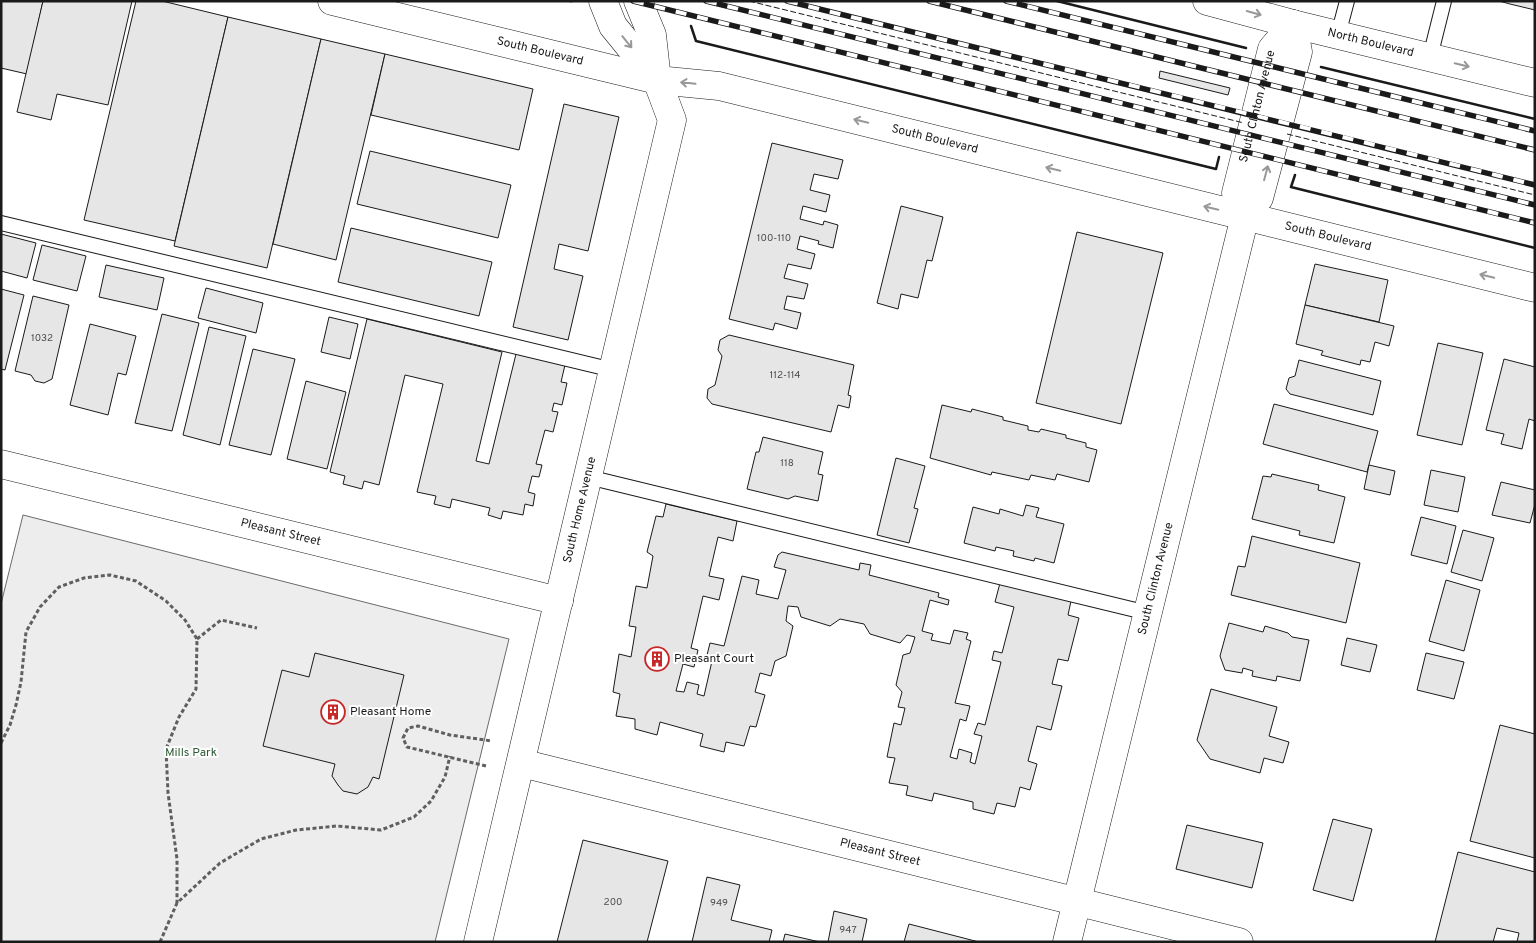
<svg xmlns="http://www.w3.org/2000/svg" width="1536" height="943" viewBox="0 0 1536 943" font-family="Overpass,sans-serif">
	<rect width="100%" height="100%" fill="#fff"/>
	<polygon fill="#ededed" stroke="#6a6a6a" points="23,515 509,639 435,942 1,942 1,604"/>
	<g fill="#e6e6e6" stroke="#1a1a1a">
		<polygon points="1,1 43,1 27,74 1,68"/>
		<polygon points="43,1 132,1 108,105 57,94 51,120 17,112"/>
		<polygon points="136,1 162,1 228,17 175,241 84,220"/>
		<polygon points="1499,1 1535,1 1535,10 1510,4"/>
		<polygon points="228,17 321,39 267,268 174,246"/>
		<polygon points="321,39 385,54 336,260 273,244"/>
		<polygon points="385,54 533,89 519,150 371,115"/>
		<polygon points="1160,71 1230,88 1228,95 1159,78"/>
		<polygon points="564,104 619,117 588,251 559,244 554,269 583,276 568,340 513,327"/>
		<polygon points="772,143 843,160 838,179 814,174 810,190 830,195 826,212 803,206 800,219 823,225 824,221 838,225 833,248 818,244 819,241 800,236 797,249 815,254 811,269 788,264 784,278 808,284 804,299 787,296 784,309 801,313 797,329 775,323 773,330 729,319"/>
		<polygon points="370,151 511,185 498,238 357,204"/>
		<polygon points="901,206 943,217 932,261 927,260 918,298 901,294 898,309 877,303"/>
		<polygon points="351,228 492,262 479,316 338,282"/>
		<polygon points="1077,232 1163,253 1121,424 1036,403"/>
		<polygon points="1,234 36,243 27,278 1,271"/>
		<polygon points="42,245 86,256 77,291 33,280"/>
		<polygon points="1315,264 1388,280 1379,322 1305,305"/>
		<polygon points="106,265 164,278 157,310 99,297"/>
		<polygon points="206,288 263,303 256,333 198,318"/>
		<polygon points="1,289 24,295 5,370 1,369"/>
		<polygon points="33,296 69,305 52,379 44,383 35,381 31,375 15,371"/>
		<polygon points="1305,305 1394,326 1389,346 1375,342 1370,362 1361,360 1360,365 1321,355 1323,351 1296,344"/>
		<polygon points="162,314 199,323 172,431 135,423"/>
		<polygon points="329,317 358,324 350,359 321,352"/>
		<polygon points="367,319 502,352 476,461 489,464 516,354 565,365 561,382 567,383 562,405 554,403 552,411 558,412 553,432 545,430 536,464 542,465 539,477 532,476 528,492 535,494 533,506 525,504 523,515 503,511 501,519 488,515 490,508 452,499 450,508 434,504 436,496 417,492 443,384 405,375 379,485 364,481 362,489 343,484 345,476 330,472"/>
		<polygon points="90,324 136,336 126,375 118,373 108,415 70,405"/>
		<polygon points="209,327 246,336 220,445 183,435"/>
		<polygon points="729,335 854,365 848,395 851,396 849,408 838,405 831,432 712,404 707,398 708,389 715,385 722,356 718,350 720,340"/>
		<polygon points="1438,343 1483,353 1462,445 1417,435"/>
		<polygon points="253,349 295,359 271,455 229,445"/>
		<polygon points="1504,359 1535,367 1535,421 1529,419 1522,449 1501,444 1504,434 1486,430"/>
		<polygon points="1299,360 1381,381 1373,415 1290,394 1286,389 1289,378 1295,376"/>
		<polygon points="306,381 346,392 327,469 287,459"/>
		<polygon points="1274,404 1378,431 1367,472 1263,444"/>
		<polygon points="942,405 971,412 972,409 1003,417 1003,420 1028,426 1028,430 1039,432 1041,429 1066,435 1066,438 1086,443 1086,447 1097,450 1089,482 1057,474 1055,480 1031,475 1029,480 992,472 991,475 930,458"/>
		<polygon points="763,437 823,452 818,474 823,475 818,501 795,496 788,499 747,489 756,452 759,452"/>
		<polygon points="896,458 925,466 914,508 918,509 909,543 877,535"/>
		<polygon points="1369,465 1395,471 1390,495 1364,489"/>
		<polygon points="1431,470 1465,477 1458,512 1424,505"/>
		<polygon points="1272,474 1319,485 1318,490 1345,497 1334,543 1299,535 1300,531 1252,519 1263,476 1271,477"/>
		<polygon points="1501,482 1535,490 1535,504 1530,523 1492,515"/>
		<polygon points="666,504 737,521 733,541 718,537 709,576 724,579 719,600 703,596 691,648 698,650 694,667 683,664 676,691 684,692 687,682 699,685 697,694 704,696 712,661 707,655 710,643 724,646 742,576 759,580 756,594 778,599 786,570 774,567 778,555 782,552 859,570 860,563 871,565 869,575 939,593 938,597 949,600 948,605 930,600 922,631 933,634 931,640 950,644 954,630 968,633 966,639 971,641 955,703 970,706 966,721 960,719 950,757 957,759 959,749 972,753 970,762 975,764 982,736 974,734 978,723 985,725 1001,662 992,660 994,651 1002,653 1014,607 995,602 1000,583 1071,601 1068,615 1079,618 1068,661 1058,659 1052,684 1062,686 1051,730 1037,726 1028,761 1037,764 1030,790 1020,787 1015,807 997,803 994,814 973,809 973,802 934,793 932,801 906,795 908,786 889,783 895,758 887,757 894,723 901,725 905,708 898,707 902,692 896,685 903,655 910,653 915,637 907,635 900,643 870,634 864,624 840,619 830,626 801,617 798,607 788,606 786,621 793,626 786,656 775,661 771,676 760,673 755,692 765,695 756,727 750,726 744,746 726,742 724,752 700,746 703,734 660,722 657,735 635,729 635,719 616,716 620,694 613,692 619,654 631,657 636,627 629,626 636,586 647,588 653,556 647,552 656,516 663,517"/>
		<polygon points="1026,505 1039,508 1036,517 1064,524 1054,563 1035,558 1034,561 1013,556 1014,551 996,547 995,551 964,543 973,507 999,514 1000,509 1023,516"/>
		<polygon points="1421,517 1456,526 1447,564 1411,555"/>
		<polygon points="1463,530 1494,538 1482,581 1451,572"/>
		<polygon points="1252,536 1360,563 1346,623 1231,595 1238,566 1245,567"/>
		<polygon points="1446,580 1480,590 1464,651 1429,641"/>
		<polygon points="1229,623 1263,632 1265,626 1288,633 1292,637 1309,640 1300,681 1277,676 1276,681 1252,676 1253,671 1243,668 1242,673 1225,670 1220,656"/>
		<polygon points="1347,638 1377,645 1370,672 1341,665"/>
		<polygon points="315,653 404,675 379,779 373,777 368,787 357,794 343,791 338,785 332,776 335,764 263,746 282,670 309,677"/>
		<polygon points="1426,653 1464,662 1454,699 1417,690"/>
		<polygon points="1211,689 1277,707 1269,736 1289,742 1283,763 1264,758 1260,773 1210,759 1197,740"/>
		<polygon points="1500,725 1535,734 1535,858 1470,841"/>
		<polygon points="1333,819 1372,829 1353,901 1313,890"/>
		<polygon points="1187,825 1263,843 1252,888 1176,869"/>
		<polygon points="583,840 668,861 647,942 557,942"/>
		<polygon points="1458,852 1535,872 1535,942 1517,942 1519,933 1497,928 1493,942 1435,942"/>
		<polygon points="707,877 740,885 731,920 772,930 769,942 692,942"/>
		<polygon points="834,911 867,919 862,942 828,942"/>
		<polygon points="909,924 979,942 904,942"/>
		<polygon points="785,934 820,942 783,942"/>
	</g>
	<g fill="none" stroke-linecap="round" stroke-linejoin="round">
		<g stroke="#1a1a1a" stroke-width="16">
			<g id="lane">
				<polyline points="1338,35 1347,1"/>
				<polyline points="1430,57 1444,1"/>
				<polyline points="1,223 613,370"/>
				<polyline points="588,477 1148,613"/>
			</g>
		</g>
		<g stroke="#1a1a1a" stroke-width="29">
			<g id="street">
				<polyline points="603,1 613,26 657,80"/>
				<path id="s1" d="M1245 216 1236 193 1272 49 1293 24"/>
				<path id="s2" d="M1 464 559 601"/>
				<path id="s3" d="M521 763 1239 942"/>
				<path id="s4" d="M478 942 672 120 657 80 652 35 638 1"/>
				<path id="s5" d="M1067 942 1245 216 1259 198 1298 52 1293 24"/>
			</g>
		</g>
		<g stroke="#1a1a1a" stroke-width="29">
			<g id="secondary">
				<path id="s6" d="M332 1 657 80 719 86 1535 288"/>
				<path id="s7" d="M1207 1 1293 24 1535 83"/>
			</g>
		</g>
		<g stroke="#5f5f5f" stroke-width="3" stroke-dasharray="4 2.5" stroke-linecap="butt">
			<polyline points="197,639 221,620 257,628"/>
			<polyline points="1,743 10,725 16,705 21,682 26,632 40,607 59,587 84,578 110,575 136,581 166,601 185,620 197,639 196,689 179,717 166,749 168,793 177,859 177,903"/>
			<polyline points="486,766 407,747 403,738 408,728 418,726 450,735 492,741"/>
			<polyline points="160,942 177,903 220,863 261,839 296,830 337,826 381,830 414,817 431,801 445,777 450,756"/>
		</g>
		<use href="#lane" stroke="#fff" stroke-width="14"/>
		<use href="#street" stroke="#fff" stroke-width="28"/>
		<use href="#secondary" stroke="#fff" stroke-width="28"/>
		<g stroke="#1a1a1a" stroke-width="5.5">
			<g id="rail">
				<polyline points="633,1 1535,223"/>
				<polyline points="706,1 1535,205"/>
				<path d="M787 1C1036 63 1286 122 1535 185"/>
				<polyline points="929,1 1535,150"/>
				<polyline points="1006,1 1535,131"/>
			</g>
		</g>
		<use href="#rail" stroke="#fff" stroke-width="4" stroke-dasharray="11" stroke-linecap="butt"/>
		<g stroke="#1a1a1a" stroke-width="1" stroke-dasharray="6 2.5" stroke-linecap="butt">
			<polyline points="749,1 1244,123"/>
			<polyline points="1287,134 1535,195"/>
		</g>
		<g stroke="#1a1a1a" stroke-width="2.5">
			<polyline points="570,1 572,1"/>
			<polyline points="1057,1 1246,48"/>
			<polyline points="691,26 696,41 1216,169 1219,157"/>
			<polyline points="1321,67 1535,119"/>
			<polyline points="1295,175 1291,187 1535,248"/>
		</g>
	</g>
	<defs><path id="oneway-shaft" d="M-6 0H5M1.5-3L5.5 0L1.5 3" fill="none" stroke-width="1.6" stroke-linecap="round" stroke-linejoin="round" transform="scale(1.25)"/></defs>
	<g stroke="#989898">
		<use href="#oneway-shaft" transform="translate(1254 13) rotate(16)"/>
		<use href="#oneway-shaft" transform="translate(627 42) rotate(51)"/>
		<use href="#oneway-shaft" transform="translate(1462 65) rotate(14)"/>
		<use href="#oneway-shaft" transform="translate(688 83) rotate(-174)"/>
		<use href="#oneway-shaft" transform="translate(861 121) rotate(-166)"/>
		<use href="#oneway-shaft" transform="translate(1053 169) rotate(-166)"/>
		<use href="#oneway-shaft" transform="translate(1266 173) rotate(-75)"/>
		<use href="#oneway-shaft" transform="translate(1211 208) rotate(-166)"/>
		<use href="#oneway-shaft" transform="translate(1487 276) rotate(-166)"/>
	</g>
	<defs>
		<g id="building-ring" transform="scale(1.25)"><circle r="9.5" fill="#fff" stroke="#c62828" stroke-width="1.5"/><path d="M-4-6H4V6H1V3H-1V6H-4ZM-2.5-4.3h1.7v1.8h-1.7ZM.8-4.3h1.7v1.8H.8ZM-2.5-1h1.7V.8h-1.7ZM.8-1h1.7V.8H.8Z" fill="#c62828"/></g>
	</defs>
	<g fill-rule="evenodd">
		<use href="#building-ring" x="657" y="659"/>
		<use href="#building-ring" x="333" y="712"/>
	</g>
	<g text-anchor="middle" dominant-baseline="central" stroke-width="4" stroke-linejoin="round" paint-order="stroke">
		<g font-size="10" fill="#4d4d4d">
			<text x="774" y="238">100-110</text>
			<text x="42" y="338">1032</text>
			<text x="785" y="375">112-114</text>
			<text x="787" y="463">118</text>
			<text x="613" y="902">200</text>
			<text x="719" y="903">949</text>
			<text x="848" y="930">947</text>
		</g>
		<g font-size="12" fill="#1a1a1a" stroke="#fff">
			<text stroke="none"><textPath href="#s7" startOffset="169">North Boulevard</textPath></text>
			<text stroke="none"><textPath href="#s6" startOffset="214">South Boulevard</textPath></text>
			<text stroke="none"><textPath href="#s1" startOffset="114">South Clinton Avenue</textPath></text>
			<text stroke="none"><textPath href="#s6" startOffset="619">South Boulevard</textPath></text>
			<text stroke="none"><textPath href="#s6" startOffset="1024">South Boulevard</textPath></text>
			<text stroke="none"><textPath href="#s4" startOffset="444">South Home Avenue</textPath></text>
			<text stroke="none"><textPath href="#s2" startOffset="288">Pleasant Street</textPath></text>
			<text stroke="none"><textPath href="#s5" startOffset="374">South Clinton Avenue</textPath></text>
			<text stroke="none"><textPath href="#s3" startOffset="370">Pleasant Street</textPath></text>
		</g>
		<g font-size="12" fill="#1a1a1a" stroke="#fff" text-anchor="start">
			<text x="674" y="659">Pleasant Court</text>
			<text x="350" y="712">Pleasant Home</text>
		</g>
		<g font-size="12" fill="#2b5a34" stroke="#fff">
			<text x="191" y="753">Mills Park</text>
		</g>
	</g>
	<rect width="1536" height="943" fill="none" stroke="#1a1a1a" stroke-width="5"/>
</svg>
